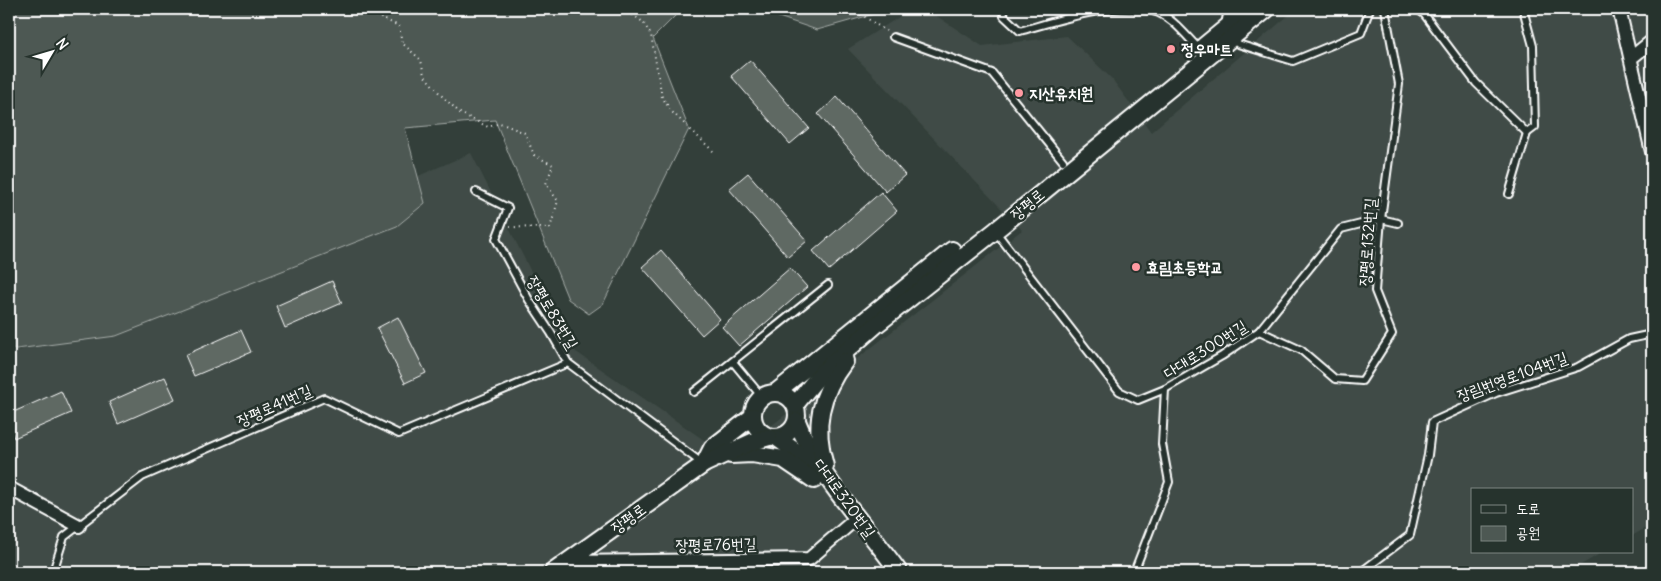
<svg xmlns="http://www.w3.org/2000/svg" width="1661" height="581" viewBox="0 0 1661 581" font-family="Delius,'Poor Story',sans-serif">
	<rect width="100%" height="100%" fill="#333f3a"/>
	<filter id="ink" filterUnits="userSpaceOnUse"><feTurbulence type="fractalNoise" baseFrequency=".02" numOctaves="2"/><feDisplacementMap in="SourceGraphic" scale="10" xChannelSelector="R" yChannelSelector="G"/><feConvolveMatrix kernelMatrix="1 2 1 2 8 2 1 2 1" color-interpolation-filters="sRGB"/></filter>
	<g filter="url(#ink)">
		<polygon fill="#404c47" points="912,9 926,9 982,46 1067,36 1112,79 1151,132 1296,9 1652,9 1652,524 1632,536 1632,490 1472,490 1472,552 1603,552 1569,572 9,572 9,355 471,153 569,347 730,458 1022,230 848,49"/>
		<g fill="#4d5853" stroke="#a6aca9">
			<polygon points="9,9 682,9 653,38 689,129 603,304 589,314 568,299 495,120 405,128 425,203 397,226 116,336 9,350"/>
			<polygon points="755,9 892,9 817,30"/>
		</g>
		<g fill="#5f6964" stroke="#fff">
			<polygon points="750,60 809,128 790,144 731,76"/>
			<polygon points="837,97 905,175 886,192 818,114"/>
			<polygon points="748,173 807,241 788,257 729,189"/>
			<polygon points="881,192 897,211 829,270 813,251"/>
			<polygon points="661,250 720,319 702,335 642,267"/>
			<polygon points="790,268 807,287 739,346 722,327"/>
			<polygon points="332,281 342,303 285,328 276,306"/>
			<polygon points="398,317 426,373 405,383 377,328"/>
			<polygon points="241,330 251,352 194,376 185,355"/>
			<polygon points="165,377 175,399 118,424 109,402"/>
			<polygon points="61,391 71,413 14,438 9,425 9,414"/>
		</g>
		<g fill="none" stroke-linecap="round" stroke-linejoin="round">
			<g stroke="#fff" stroke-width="10">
				<g id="lane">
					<path d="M1003 9 1004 16 1020 31C1056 21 1115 1 1153 11 1171 15 1187 37 1200 50"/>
					<polyline points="1417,9 1424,14 1476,83 1527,133"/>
					<polyline points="1523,9 1533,46 1535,127 1527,133"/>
					<polyline points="1225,25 1228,9"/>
					<polyline points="893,37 992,73 1063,161"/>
					<polyline points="1232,37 1238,44 1293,61 1361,33 1370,9"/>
					<polyline points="476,192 508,208 496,239 529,300 551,333 568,363 703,464"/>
					<polyline points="1509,194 1527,133"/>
					<polyline points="996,232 1119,391 1138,400 1165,389"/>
					<polyline points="1259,331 1301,350 1335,379 1362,381 1392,334 1375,291 1381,219 1399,84 1385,9"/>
					<polyline points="733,362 762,397"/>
					<polyline points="694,392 828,285"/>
					<polyline points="53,572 64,537 142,477 324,398 399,434 568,363"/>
					<polyline points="1134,572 1169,482 1162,444 1165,389 1222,356 1259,331 1341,229 1381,219 1398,223"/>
					<polyline points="1361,572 1410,535 1428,455 1432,422 1496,393 1578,367 1629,339 1652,334"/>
				</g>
			</g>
			<g stroke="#fff" stroke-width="16">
				<g id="street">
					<polyline points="1619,9 1652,152"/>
					<polyline points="1631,58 1652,41"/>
					<polyline points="9,488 79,526"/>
					<polyline points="568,562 809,559 851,523"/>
				</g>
			</g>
			<g stroke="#fff" stroke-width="20">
				<g id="secondary">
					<polyline points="1204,46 1249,9"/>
					<circle cx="775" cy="415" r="22"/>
					<polyline points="775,393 952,250"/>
					<polyline points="795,405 822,372 876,325 995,231 1267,9"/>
					<path d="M797 421C818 477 864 523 899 572"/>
					<polyline points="777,438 795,451 813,471"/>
					<polyline points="731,455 752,454 783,459 814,480"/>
					<polyline points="704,464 712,448 753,416"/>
					<path d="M825 466C813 426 820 394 845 361"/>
					<polyline points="553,572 704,464 752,442 769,437"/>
				</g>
			</g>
			<g stroke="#fff" stroke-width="2" stroke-dasharray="1 4" stroke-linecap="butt">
				<polyline points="369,9 376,16 399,26 402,43 421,60 424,75 441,95 460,113 488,127 500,123 525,133 534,155 553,165 546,184 558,201 550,228 510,227"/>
				<polyline points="624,9 643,22 651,35 662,97 672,112 714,152"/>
				<polyline points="841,9 862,15 886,31"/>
			</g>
			<use href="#lane" stroke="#26332d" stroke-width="6"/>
			<use href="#street" stroke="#26332d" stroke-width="12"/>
			<use href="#secondary" stroke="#26332d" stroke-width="16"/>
		</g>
	</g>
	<g fill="#ff9aa2" stroke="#26332d" stroke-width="2">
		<circle cx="1171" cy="49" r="5"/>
		<circle cx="1019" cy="93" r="5"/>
		<circle cx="1136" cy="267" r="5"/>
	</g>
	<g text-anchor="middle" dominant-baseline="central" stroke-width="5" stroke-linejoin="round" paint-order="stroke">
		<g font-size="16" font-weight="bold" fill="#fff" stroke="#26332d" text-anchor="start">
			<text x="1181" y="49">정우마트</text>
			<text x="1029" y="93">지산유치원</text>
			<text x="1146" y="267">효림초등학교</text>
		</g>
		<g font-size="16" fill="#fff" stroke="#26332d">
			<text transform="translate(1027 204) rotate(-40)">장평로</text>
			<text transform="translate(1367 242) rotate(-86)">장평로132번길</text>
			<text transform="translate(553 312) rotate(59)">장평로83번길</text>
			<text transform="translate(1205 349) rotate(-32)">다대로300번길</text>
			<text transform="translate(1512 376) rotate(-20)">장림번영로104번길</text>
			<text transform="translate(274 405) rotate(-24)">장평로41번길</text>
			<text transform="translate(845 498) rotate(54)">다대로320번길</text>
			<text transform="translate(628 518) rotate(-36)">장평로</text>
			<text transform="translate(716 544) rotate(-1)">장평로76번길</text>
		</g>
	</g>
	<rect width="1661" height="581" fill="none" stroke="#26332d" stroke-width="30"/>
	<rect x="15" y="15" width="1631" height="551" fill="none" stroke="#fff" stroke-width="2" filter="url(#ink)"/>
	<rect x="1471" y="488" width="162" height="65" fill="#26332d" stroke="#7d8581"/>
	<rect x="1481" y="505" width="25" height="8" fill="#26332d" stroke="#7d8581"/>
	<text x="1516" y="514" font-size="15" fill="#ffffff">도로</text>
	<rect x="1481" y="526" width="25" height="15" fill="#4d5853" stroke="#7d8581"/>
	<text x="1516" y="538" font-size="15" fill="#ffffff">공원</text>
	<g transform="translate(52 52) rotate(52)" stroke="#26332d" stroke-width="4" paint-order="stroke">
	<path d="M0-4L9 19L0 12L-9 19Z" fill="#ffffff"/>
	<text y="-8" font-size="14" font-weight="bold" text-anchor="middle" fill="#ffffff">N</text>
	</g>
</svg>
